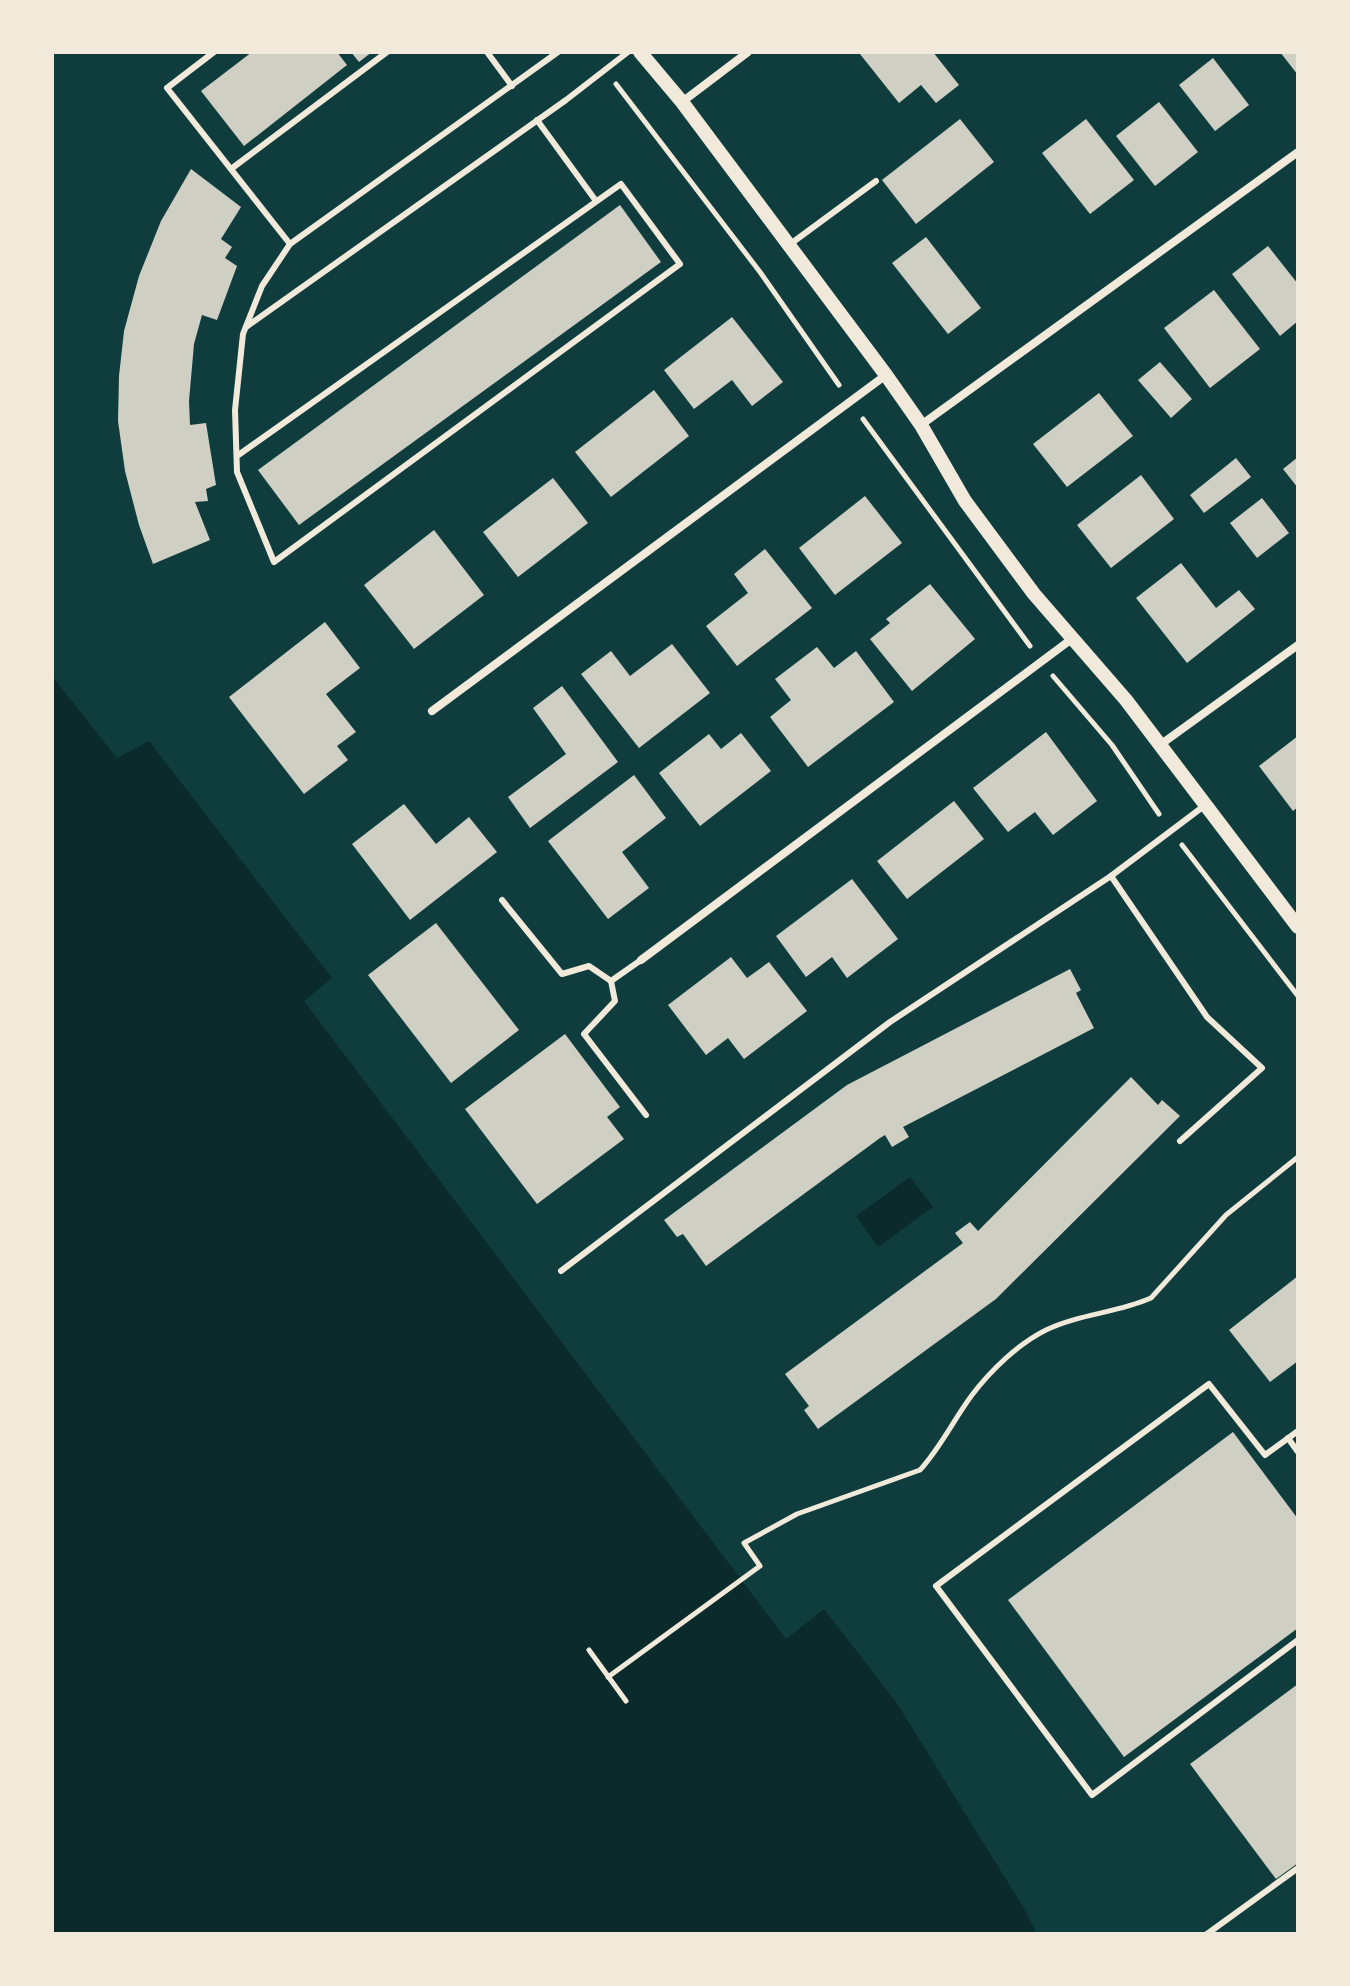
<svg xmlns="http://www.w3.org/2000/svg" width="1350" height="1986" viewBox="0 0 1350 1986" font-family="Lato,sans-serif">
	<rect width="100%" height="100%" fill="#0f3d3e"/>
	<g fill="#0a2a2b">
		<polygon points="52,676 117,758 149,741 332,978 304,1001 786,1639 824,1609 896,1702 1022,1905 1037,1934 52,1934"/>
		<polygon points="910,1177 933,1207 878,1247 856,1216"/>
	</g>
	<g fill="#cfcfc3">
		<polygon points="252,52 337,52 347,65 244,146 201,91"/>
		<polygon points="351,52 372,52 359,62"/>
		<polygon points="862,52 933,52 959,85 936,103 921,85 899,103 860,54"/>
		<polygon points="1280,52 1298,52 1298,75"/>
		<polygon points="1213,58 1249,105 1215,131 1179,85"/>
		<polygon points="1159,102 1198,152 1155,186 1116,136"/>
		<polygon points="960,119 994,162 916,224 882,180"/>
		<polygon points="1086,119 1134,180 1090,214 1042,153"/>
		<polygon points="191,169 241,207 221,239 232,247 225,258 237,266 217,320 202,315 194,344 189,401 190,425 206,423 216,485 206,489 208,501 195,502 210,540 153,564 139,525 125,471 118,421 119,376 124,331 139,276 161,221"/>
		<polygon points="620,205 661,262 299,525 258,470"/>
		<polygon points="926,237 981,308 948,334 892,263"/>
		<polygon points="1268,246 1298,284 1298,321 1280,336 1232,274"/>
		<polygon points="1214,290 1260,349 1210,388 1164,328"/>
		<polygon points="732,317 783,382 752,406 732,380 694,409 664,370"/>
		<polygon points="1160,362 1192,399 1171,418 1138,380"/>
		<polygon points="654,390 689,436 611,497 575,452"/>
		<polygon points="1099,393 1133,436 1067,487 1033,444"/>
		<polygon points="1298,457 1298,488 1283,469"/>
		<polygon points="1236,458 1251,477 1204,513 1190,495"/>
		<polygon points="1141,475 1174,519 1111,568 1077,525"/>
		<polygon points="553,478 588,523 518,577 483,532"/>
		<polygon points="865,496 902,543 835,595 799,548"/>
		<polygon points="1262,498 1289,533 1257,558 1230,523"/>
		<polygon points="434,530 484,595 414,649 364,585"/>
		<polygon points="765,549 812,608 737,666 706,626 748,593 734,574"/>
		<polygon points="1181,563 1216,608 1239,590 1255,609 1187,663 1136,598"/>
		<polygon points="930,584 975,639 912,691 870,639 890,623 886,619"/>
		<polygon points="325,622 360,668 326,694 356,732 337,746 348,760 304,794 229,697"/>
		<polygon points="672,644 710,693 639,748 581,674 611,651 630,676"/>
		<polygon points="817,647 834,668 856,651 894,702 808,767 770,717 791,700 775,679"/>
		<polygon points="562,686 618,762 530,828 508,797 566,754 533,708"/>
		<polygon points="1046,732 1097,801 1053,835 1035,812 1008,832 973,788"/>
		<polygon points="741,733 771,771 700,826 659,773 709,734 721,749"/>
		<polygon points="1298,736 1298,807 1293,811 1259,766"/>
		<polygon points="634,775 666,818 622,852 649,888 608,919 548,841"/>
		<polygon points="954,801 984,839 907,899 877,861"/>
		<polygon points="404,804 436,844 469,817 497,852 410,920 352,844"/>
		<polygon points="852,879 898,939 847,978 832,957 806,977 776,936"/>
		<polygon points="436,923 519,1030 451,1083 368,975"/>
		<polygon points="731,957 747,978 769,962 807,1011 744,1059 728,1038 706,1055 668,1005"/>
		<polygon points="1070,969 1081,990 1076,993 1094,1028 903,1127 909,1137 892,1147 885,1135 880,1138 706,1266 683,1234 677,1237 664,1220 847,1085"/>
		<polygon points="565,1034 620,1107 607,1117 624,1139 537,1204 465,1109"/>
		<polygon points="1131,1077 1158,1105 1162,1100 1180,1116 996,1299 818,1429 804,1410 809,1406 785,1374 963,1243 955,1233 970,1222 978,1231"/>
		<polygon points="1298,1276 1298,1361 1270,1382 1229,1330"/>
		<polygon points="1233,1432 1298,1519 1298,1628 1124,1757 1008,1600"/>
		<polygon points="1298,1684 1298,1863 1276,1879 1190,1764"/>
	</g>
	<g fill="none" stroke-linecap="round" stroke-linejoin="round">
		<g stroke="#f1e9da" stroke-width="5">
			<polyline points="616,84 760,272 839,385"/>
			<polyline points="863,419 1030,646"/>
			<polyline points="1053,676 1112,745 1159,814"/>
			<polyline points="1182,845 1298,996"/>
			<polyline points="589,1650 626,1701"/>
			<path d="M608 1677 760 1566 744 1543 797 1514 920 1470C941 1447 954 1419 972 1395 991 1370 1018 1344 1046 1330 1079 1314 1117 1313 1151 1298L1226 1215 1298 1157"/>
		</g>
		<g stroke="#f1e9da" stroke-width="6">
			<polyline points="214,52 167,88 290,244"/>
			<polyline points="487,52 512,86"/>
			<polyline points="537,120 596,201"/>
			<polyline points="231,169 387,52"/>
			<polyline points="789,245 876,181"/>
			<polyline points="246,327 566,100 628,52"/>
			<polyline points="237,456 621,184 680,264 274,562 237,472 235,410 243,334 262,286 290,244 558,52"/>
			<polyline points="502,900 562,974 589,966 611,981"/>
			<polyline points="641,960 611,981 615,1001 584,1034 646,1115"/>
			<polyline points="1180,1141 1262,1068 1207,1017 1111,876 1204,806"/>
			<polyline points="561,1271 890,1022 1111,876"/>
			<polyline points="1298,1431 1265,1455 1209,1384 936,1586 1092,1795 1298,1640"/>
			<polyline points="1288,1438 1298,1452"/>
			<polyline points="1207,1934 1298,1868"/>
		</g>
		<g stroke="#f1e9da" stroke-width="8">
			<polyline points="682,102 748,52"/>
			<polyline points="921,425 1298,152"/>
			<polyline points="432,711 886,375"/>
			<polyline points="1160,745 1298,645"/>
			<polyline points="641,960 1073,638"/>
		</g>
		<polyline stroke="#f1e9da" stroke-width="14" points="640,52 682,102 886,375 921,425 965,501 1034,594 1126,700 1298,927"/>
	</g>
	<rect width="1350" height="1986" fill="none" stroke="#f1e9da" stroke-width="108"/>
</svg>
